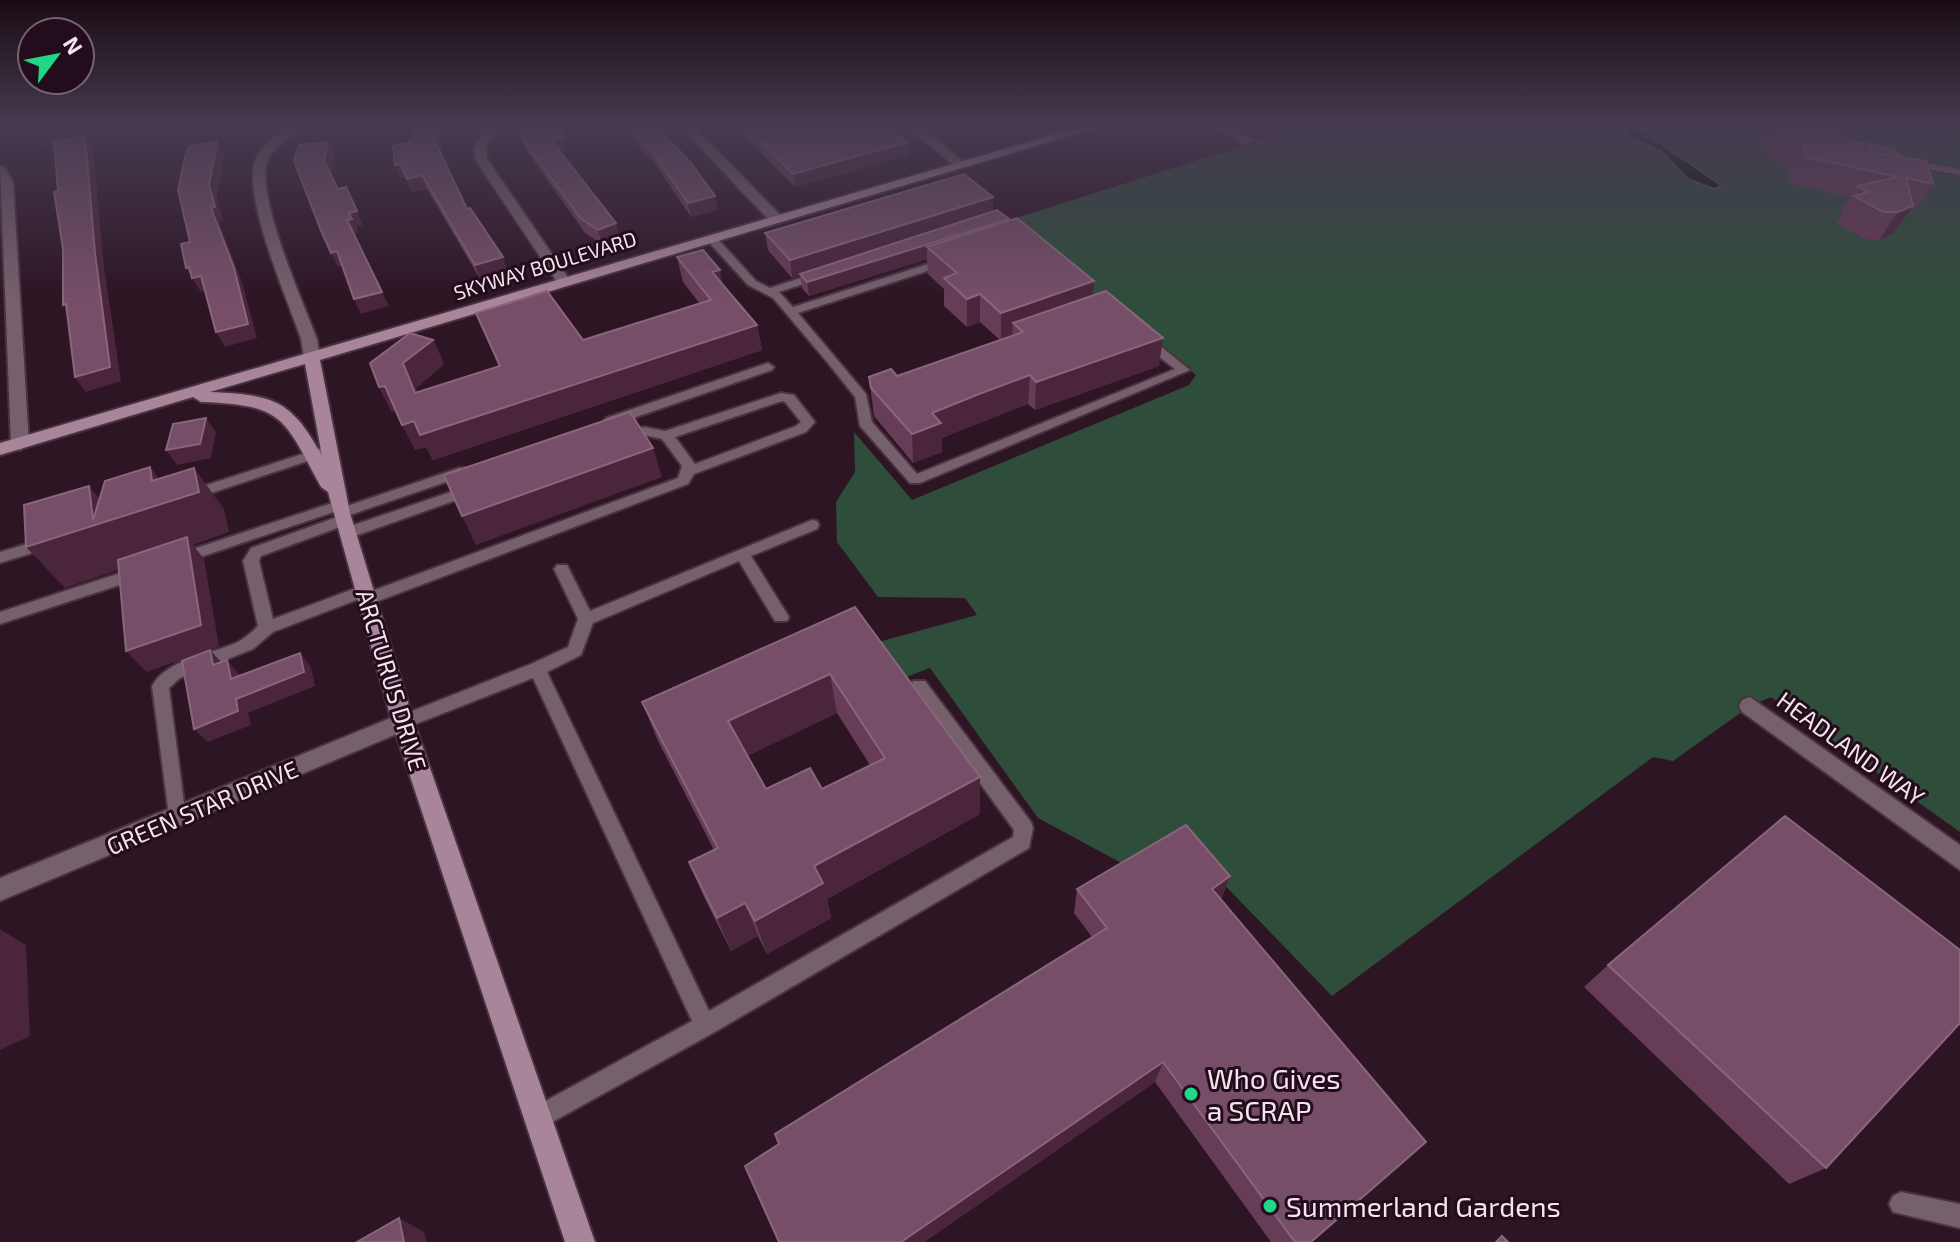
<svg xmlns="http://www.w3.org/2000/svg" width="1960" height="1242" viewBox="0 0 1960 1242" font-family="'Exo 2',sans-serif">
	<rect width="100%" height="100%" fill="#2e1524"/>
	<polygon fill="#2f4d3b" points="1312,124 1960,124 1960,832 1771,697 1750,706 1673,761 1653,757 1332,996 1176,835 1127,866 1038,818 930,668 887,684 860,647 977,615 965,598 878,597 837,542 836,502 855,472 854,432 912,500 1189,385 1196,375 1003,222"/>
	<polygon fill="#000f03" stroke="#4a4f49" stroke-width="2" points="1625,129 1641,130 1722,186 1714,189 1688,179 1661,151 1631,138"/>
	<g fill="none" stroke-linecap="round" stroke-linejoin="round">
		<g stroke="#4a3240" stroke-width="4">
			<g id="lane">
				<polygon points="1909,160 1960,169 1960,175 1905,165 1905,161"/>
				<polygon points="711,235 715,236 756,281 770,288 816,273 824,273 824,277 779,292 793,307 944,259 952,259 952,263 798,313 866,394 872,422 917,474 1175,369 1140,342 1140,336 1148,336 1190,370 920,483 910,483 860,426 855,397 828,363 773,298 748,285 707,240 707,236"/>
				<polygon points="768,363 774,367 772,370 616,424 611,425 604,421 606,418"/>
				<path d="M781 393 794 395 815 422 806 432 694 474 688 484 373 603 367 605 359 599 273 632 253 649 180 678 169 688 186 818 184 824 177 826 170 824 152 686C168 658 210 655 238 642 245 638 252 632 258 626L243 561 251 548 337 517 334 512 180 564 175 563 172 559 175 555 335 502H345L347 506 459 468H469L471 471 469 474 347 516 350 520 348 524 261 556 259 561 273 619 364 585 372 591 678 478 682 466 662 439 644 435 625 440 620 439V433L644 427 665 431ZM782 401 785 402 801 422 796 426 695 464 675 437Z"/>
				<polygon points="324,447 331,451 329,454 190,500 183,495 185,492"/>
				<polygon points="474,484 479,486 481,489 479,492 352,537 347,538 340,533 342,529"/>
				<polygon points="812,520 817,521 819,525 817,529 751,556 789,617 787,621 775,621 739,561 593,623 581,655 547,672 709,1011 1013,837 1014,830 913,691 911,686 913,681 925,681 1031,822 1033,828 1029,848 713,1033 545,1126 537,1129 529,1126 526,1118 529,1110 692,1021 533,678 403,729 397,727 394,722 397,717 531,664 568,647 578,619 554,569 557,565 567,565 590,611"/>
				<polygon points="46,538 53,543 51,547 0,563 0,552"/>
				<polygon points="139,567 144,569 147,573 144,577 0,624 0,612"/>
				<polygon points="1901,1192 1960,1204 1960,1228 1893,1212 1889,1204 1893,1196"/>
			</g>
		</g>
		<g stroke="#4a3240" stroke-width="4">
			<g id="street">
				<path d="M290 124H304C293 136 275 144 268 159 253 191 304 304 317 339L320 358 312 363 304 358 301 339C289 303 240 192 256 159 263 144 278 134 290 124Z"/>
				<polygon points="487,124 499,124 486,148 487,159 571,282 569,285 559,285 475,159 474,148"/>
				<polygon points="678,124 691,124 781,216 781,222 771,222"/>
				<polygon points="904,124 918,124 967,165 957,168"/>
				<polygon points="1213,124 1228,124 1254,141 1244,144"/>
				<path d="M1856 142 1892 146 1913 163 1899 173 1862 168 1844 156 1845 145ZM1855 150 1885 152 1899 163 1869 162 1856 154Z"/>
				<polygon points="0,166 4,167 13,182 29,444 20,450 11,444"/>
				<polygon points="1750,697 1960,845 1960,870 1742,712 1739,706 1742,700"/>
				<polygon points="403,713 411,716 414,722 411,728 0,901 0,878"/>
			</g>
		</g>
		<g stroke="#4a3240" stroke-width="4">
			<path id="secondary" d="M1090 124H1109L320 360 350 513 414 722 595 1242H565L392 722 328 492 321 487C283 417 284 405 201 402L193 397 0 455V443ZM305 364 322 456C291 399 274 395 210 392Z"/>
		</g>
		<use href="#lane" fill="#76606c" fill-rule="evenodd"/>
		<use href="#street" fill="#76606c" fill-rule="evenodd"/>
		<use href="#secondary" fill="#a98599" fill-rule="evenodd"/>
	</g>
	<g fill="#673c56" fill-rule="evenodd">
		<polygon points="455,124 440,151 467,209 508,271 480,279 427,189 412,192 406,178 401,178 395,165 408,143"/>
		<polygon points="524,124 562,124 560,130 568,150 561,152 620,237 602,244 585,233 524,147 519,134"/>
		<polygon points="619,124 654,124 718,210 691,217 656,165"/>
		<polygon points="732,124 785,124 791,130 908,142 909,155 795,187"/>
		<polygon points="953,124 1020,124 972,138"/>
		<polygon points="1760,124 1824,124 1871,152 1933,184 1914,211 1910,210 1894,233 1879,240 1865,239 1836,223 1842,214 1840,212 1850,197 1790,184 1787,167 1764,155"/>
		<polygon points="993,197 993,211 1008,221 1093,295 1159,366 1035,410 1028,404 979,422 942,438 942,452 913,463 874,416 869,377 897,376 1000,340 980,322 967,327 944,306 944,289 928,274 927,259 809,296 802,288 800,275 792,278 768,250 765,233"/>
		<polygon points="677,257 723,285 757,325 762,350 433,460 426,447 415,450 396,411 392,412 379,387 433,340 444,364 416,388 417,392 499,366 476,313 583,340 700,304 683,282"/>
		<path d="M855 607 980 814 827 899 831 918 767 954 758 936 731 951 704 897 689 862 714 850 658 741 642 702ZM837 713 870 765 822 789H766L747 756Z"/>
		<polygon points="1230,876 1221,900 1311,1242 1271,1242 1155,1082 924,1242 779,1242 1092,937 1074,913 1077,889"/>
		<polygon points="1608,965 1826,1168 1789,1184 1584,987"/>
	</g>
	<g fill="#4a253b">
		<polygon points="59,124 67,124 68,142 44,146 35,133"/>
		<polygon points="443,124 455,124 439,153 434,139"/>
		<polygon points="977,124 1020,124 972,138 972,126"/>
		<polygon points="85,135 93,148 104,267 121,381 86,392 75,377 95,253"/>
		<polygon points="564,137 568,150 556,153 551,140"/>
		<polygon points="217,142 224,156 217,198 223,221 219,222 242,282 257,338 225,347 216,332 209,185"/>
		<polygon points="328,142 335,155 331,174 324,161"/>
		<polygon points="908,142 909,155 795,187 793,174"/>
		<polygon points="400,164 406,178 401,178 395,165"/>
		<polygon points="422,175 427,189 412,192 407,179"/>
		<polygon points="346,187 363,225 356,227 358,233 354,234 347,220 349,213"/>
		<polygon points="715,196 718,210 691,217 688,203"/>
		<polygon points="993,197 993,214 792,278 790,260"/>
		<polygon points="1913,206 1894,233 1879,240 1898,212"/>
		<polygon points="1009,219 1008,233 927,247 927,259 809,296 807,282"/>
		<polygon points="616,223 620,237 602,244 598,230"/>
		<polygon points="337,251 344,265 338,267 331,253"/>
		<polygon points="503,257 508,271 480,279 475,265"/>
		<polygon points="189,267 201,276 210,290 201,292 186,268"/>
		<polygon points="720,270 725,294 712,272"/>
		<polygon points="1094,281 1091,309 1013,323 1012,337 1001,341 1001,313"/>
		<polygon points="382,292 389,306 361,314 354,299"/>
		<polygon points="980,294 980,322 967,327 967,299"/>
		<polygon points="757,325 762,350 433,460 426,447 415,450 402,425"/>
		<polygon points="1163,338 1159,366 1035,410 1036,382"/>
		<polygon points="433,340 444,364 416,388 427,418 415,393 403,363"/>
		<polygon points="1030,375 1028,404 942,438 942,452 913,463 912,434 932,413"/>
		<polygon points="385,386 398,411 392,412 379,387"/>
		<polygon points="206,418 216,432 211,458 177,465 166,450"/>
		<polygon points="653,448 662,477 476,545 462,516"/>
		<polygon points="150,467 175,499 194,468 224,509 229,532 193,545 204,559 219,646 147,672 126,651 189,546 65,588 26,547 93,520 89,486 115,518 152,481"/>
		<polygon points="210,650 223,664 213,665"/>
		<polygon points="300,653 311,667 315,686 248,713 251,725 208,742 194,729"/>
		<polygon points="227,660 239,674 243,693 231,679"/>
		<polygon points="830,674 837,713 739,760 728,721"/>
		<polygon points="980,777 980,814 827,899 831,918 767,954 755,921 814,866"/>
		<polygon points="1230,876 1221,900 1212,889"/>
		<polygon points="745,903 758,936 731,951 717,918"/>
		<polygon points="0,929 26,945 30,1036 0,1050"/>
		<polygon points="1163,1062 1155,1082 924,1242 901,1242"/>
		<polygon points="399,1218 424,1232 427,1242 404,1242"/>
	</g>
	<g fill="#764e67" stroke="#8a657c" stroke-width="2" fill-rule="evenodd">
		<polygon points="35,124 59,124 60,128 35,133"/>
		<polygon points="423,124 443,124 434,139 467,209 470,208 503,257 475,265 422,175 407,179 400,164 395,165 393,146 408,143 416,131 422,130"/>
		<polygon points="524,124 555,124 564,137 551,140 616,223 598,230 581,219 519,134"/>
		<polygon points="628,124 654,124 691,163 715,196 688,203 653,152"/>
		<polygon points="743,124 785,124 791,130 812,124 886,124 908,142 793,174"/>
		<polygon points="1778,124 1823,124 1856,142 1869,144 1871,152 1926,161 1933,184 1906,178 1913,206 1898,212 1883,212 1854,196 1868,192 1857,186 1898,177 1806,157 1802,141 1779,129"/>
		<polygon points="85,135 95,253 110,367 75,377 66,304 63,305 63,249 54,192 58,191 54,142"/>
		<polygon points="217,142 209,185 215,207 211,208 234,268 248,324 216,332 201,276 192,278 189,267 186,268 181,244 190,242 178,190 186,153 190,146"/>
		<polygon points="328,142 324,161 338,189 346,187 357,211 349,213 352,219 347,220 382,292 354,299 337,251 331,253 322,233 294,161 299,145"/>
		<polygon points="964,174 993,197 790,260 765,233"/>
		<polygon points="997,210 1009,219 807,282 800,274"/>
		<polygon points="1017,218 1094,281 1001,313 980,294 967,299 944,278 957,273 927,247"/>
		<polygon points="703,250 720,270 712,272 757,325 420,435 414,421 402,425 385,386 379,387 370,363 410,333 433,340 403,363 415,393 500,366 476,313 547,291 583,340 711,300 677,257"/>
		<polygon points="1106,291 1163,338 1036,382 1030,375 979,394 932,413 941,423 912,434 871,388 869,377 891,369 897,376 1023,332 1013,323"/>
		<polygon points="630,412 653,448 462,516 444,475"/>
		<polygon points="206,418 200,444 166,450 173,424"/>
		<polygon points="150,467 152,481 194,468 199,492 26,547 24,505 89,486 93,520 105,481"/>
		<polygon points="187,537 201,625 126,651 118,560"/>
		<path d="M855 607 980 777 814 866 823 883 755 921 745 903 717 918 689 862 718 848 642 702ZM830 674 885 758 822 789 810 768 766 789 728 721Z"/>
		<polygon points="210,650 213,665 227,660 231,679 300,653 304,672 236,699 238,711 194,729 182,661"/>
		<polygon points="1785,816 1960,950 1960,1023 1826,1168 1608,965"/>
		<polygon points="1186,825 1230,876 1212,889 1426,1142 1311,1242 1295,1242 1163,1062 901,1242 779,1242 745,1166 779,1144 775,1134 1107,928 1077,889"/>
		<polygon points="399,1218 404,1242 357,1242"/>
		<polygon points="1502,1236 1508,1242 1496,1242"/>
	</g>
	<linearGradient id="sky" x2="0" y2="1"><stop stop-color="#190c14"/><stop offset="0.42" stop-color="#463b50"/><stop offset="1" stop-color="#463b50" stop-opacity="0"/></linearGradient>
	<rect width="1960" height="298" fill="url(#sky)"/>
	<g fill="#1ed888" stroke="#230c1b" stroke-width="3">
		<circle cx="1191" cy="1094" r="8"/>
		<circle cx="1270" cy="1206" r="8"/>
	</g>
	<g text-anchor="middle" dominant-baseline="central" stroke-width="6" stroke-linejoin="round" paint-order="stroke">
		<g font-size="20" fill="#f5e3ed" stroke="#230c1b">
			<text transform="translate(545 265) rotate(-17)">SKYWAY BOULEVARD</text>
		</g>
		<g font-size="24" fill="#f5e3ed" stroke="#230c1b">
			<text transform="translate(392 680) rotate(73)">ARCTURUS DRIVE</text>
			<text transform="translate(1851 748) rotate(36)">HEADLAND WAY</text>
			<text transform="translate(202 807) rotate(-23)">GREEN STAR DRIVE</text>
		</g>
		<g font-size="28" fill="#f5e3ed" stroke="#230c1b" text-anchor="start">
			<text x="1207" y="1078">Who Gives<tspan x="1207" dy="32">a SCRAP</tspan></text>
			<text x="1286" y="1206">Summerland Gardens</text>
		</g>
	</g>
	<g transform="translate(56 56) rotate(58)"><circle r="38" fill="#230c1b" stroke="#77626f" stroke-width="2"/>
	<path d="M0-6L14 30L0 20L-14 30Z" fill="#1ed888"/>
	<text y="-12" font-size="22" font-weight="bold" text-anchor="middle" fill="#f5e3ed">N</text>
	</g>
</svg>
